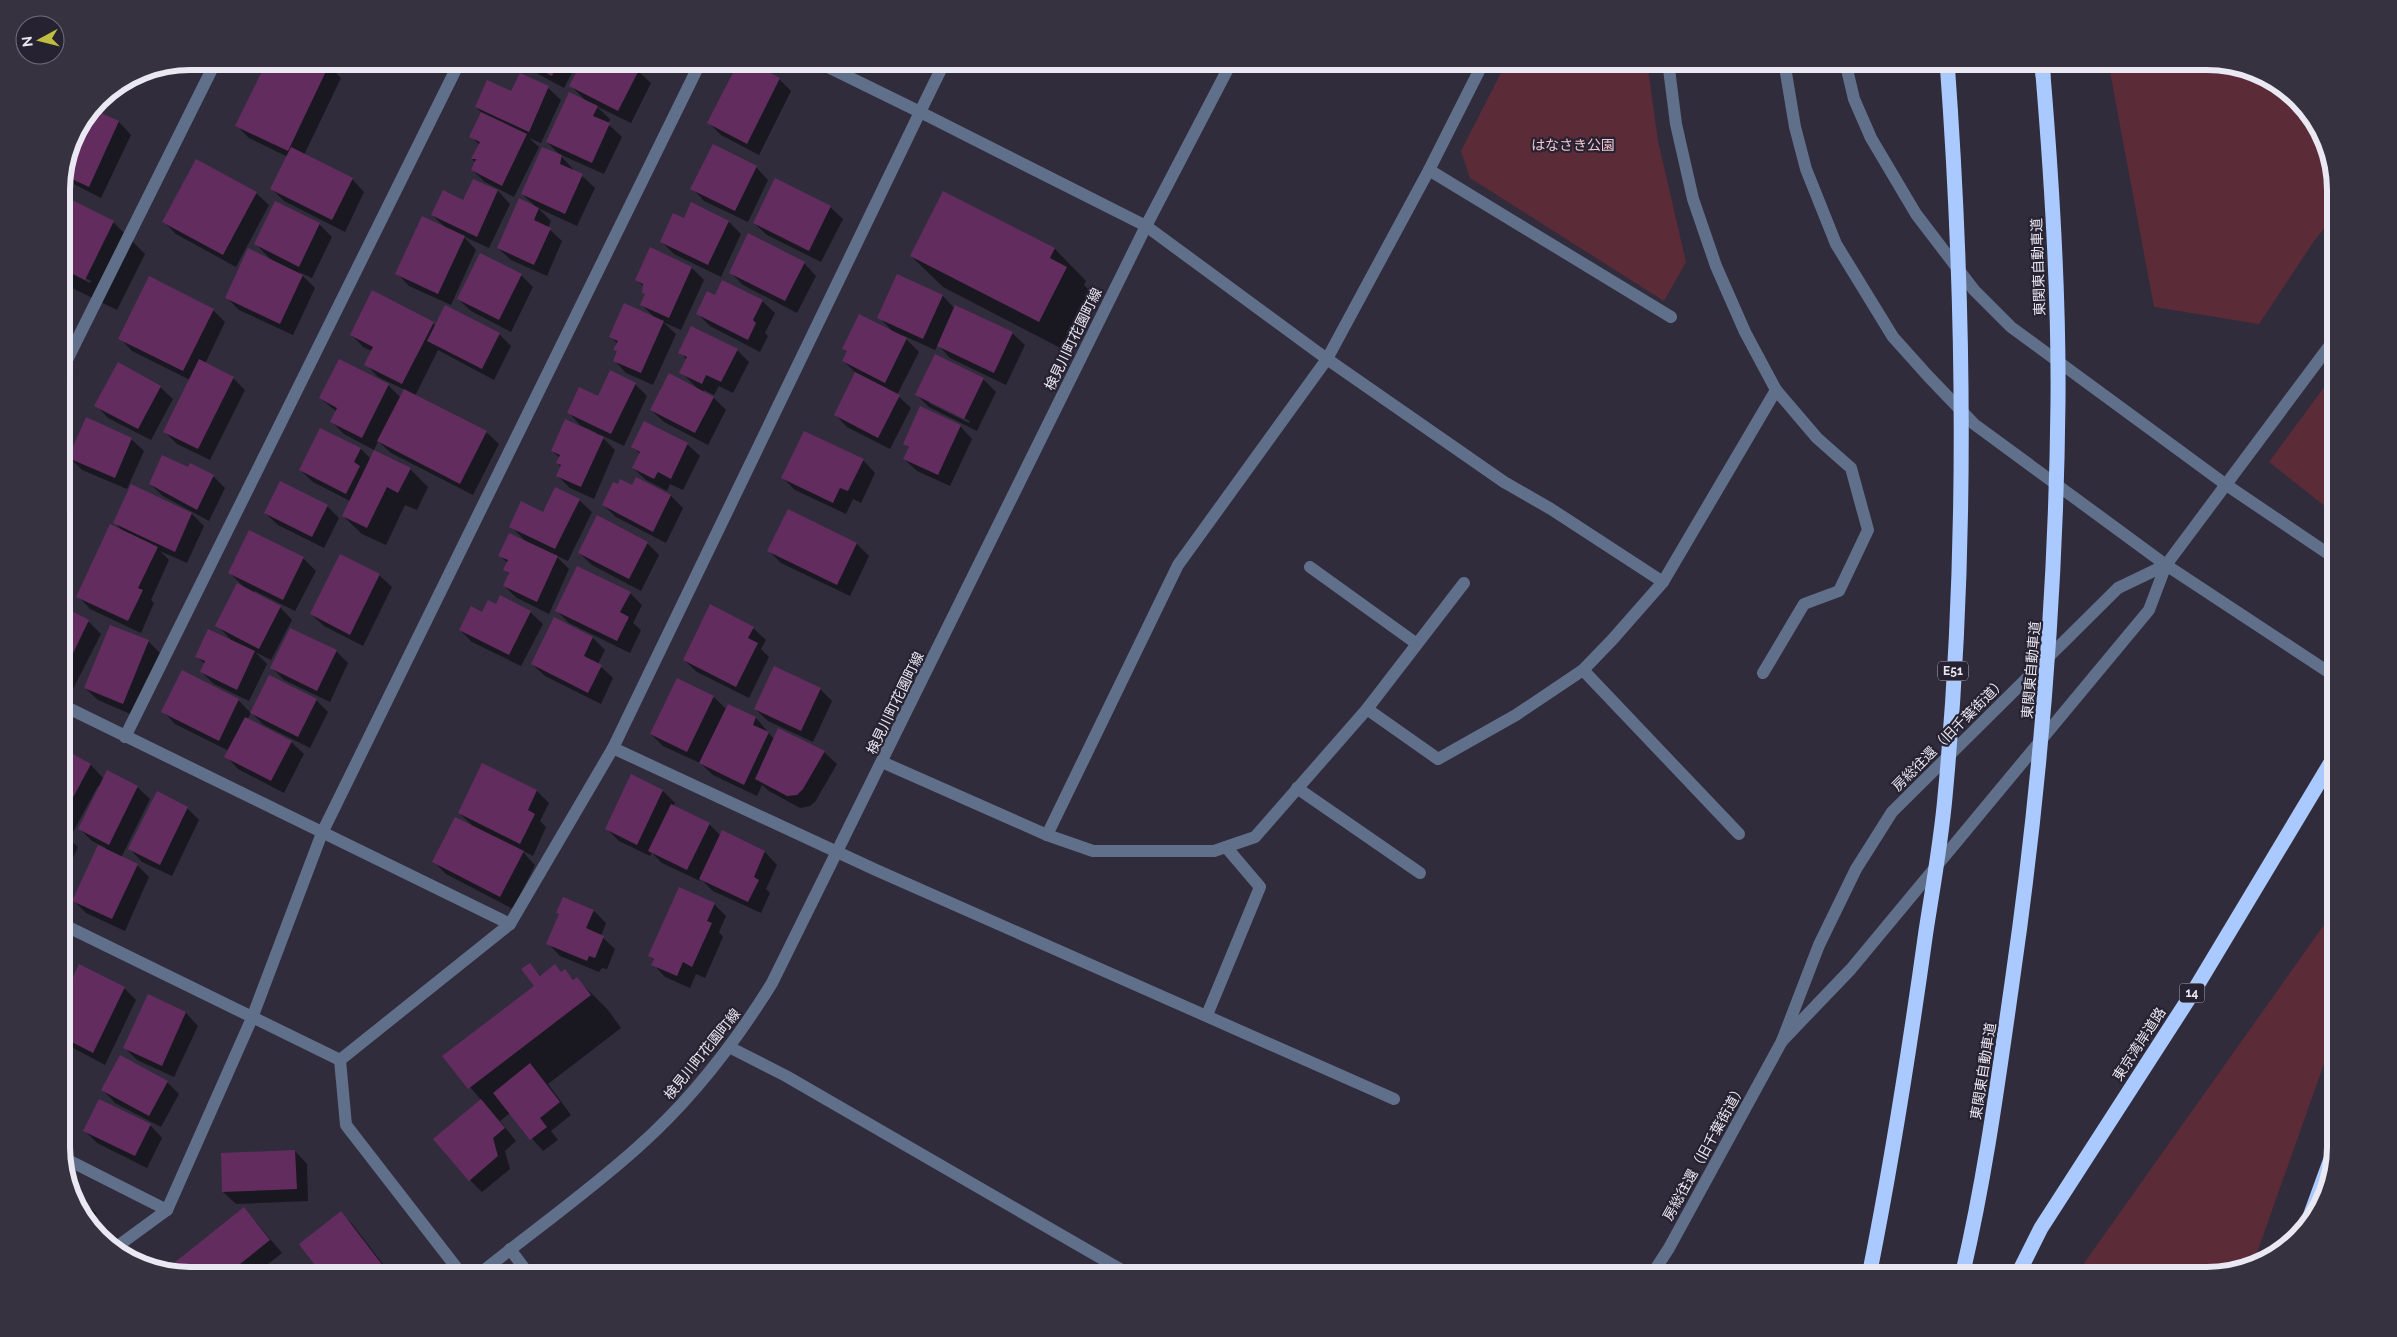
<svg xmlns="http://www.w3.org/2000/svg" width="2397" height="1337" viewBox="0 0 2397 1337" font-family="Raleway,'Noto Sans JP',sans-serif">
	<rect width="100%" height="100%" fill="#302c3c"/>
	<g fill="#5c2b38">
		<polygon points="1507,61 1647,61 1658,141 1686,262 1664,301 1470,178 1461,151"/>
		<polygon points="2108,61 2207,61 2271,78 2318,125 2335,182 2335,215 2314,241 2259,324 2154,307"/>
		<polygon points="2336,371 2336,515 2269,462"/>
		<polygon points="2336,908 2336,1030 2253,1264 2208,1276 2075,1276"/>
	</g>
	<g fill="#0007" fill-rule="evenodd">
		<polygon points="319,61 329,66 341,78 304,155 352,179 364,192 345,232 284,201 272,189 288,157 249,138 237,126"/>
		<polygon points="578,61 564,88 538,74 526,62"/>
		<polygon points="584,61 627,61 651,83 631,123 596,106 610,119 608,124 622,137 604,174 559,154 547,142 587,102 571,86"/>
		<polygon points="637,61 661,61 656,71"/>
		<polygon points="779,79 791,91 759,155 721,135 709,123"/>
		<polygon points="548,88 561,100 541,143 529,138 539,147 514,197 485,182 472,170 476,163 472,159 480,145 471,137 482,113 476,107 512,93"/>
		<polygon points="92,110 119,122 131,135 101,198 62,178 71,140"/>
		<polygon points="561,156 573,169 573,171 582,176 595,188 577,226 538,208 551,221 548,228 562,241 547,276 511,260 498,248 536,207 522,194"/>
		<polygon points="756,167 768,180 748,222 704,201 692,188"/>
		<polygon points="474,180 498,191 510,204 489,248 463,236 476,250 451,305 409,286 397,273 446,228 432,215 464,202"/>
		<polygon points="944,192 1055,249 1086,281 1084,285 1098,299 1070,353 943,287 911,256"/>
		<polygon points="256,193 269,205 236,267 176,234 164,222"/>
		<polygon points="62,197 113,222 145,254 117,310 62,283 62,269 90,283 91,281 62,266"/>
		<polygon points="276,202 319,224 332,237 312,278 299,272 315,288 293,335 239,310 227,298 272,261 256,244"/>
		<polygon points="692,204 729,222 741,234 721,277 674,254 661,241 685,219"/>
		<polygon points="830,207 843,219 821,262 767,235 754,223"/>
		<polygon points="650,249 692,268 704,280 681,330 663,322 676,334 653,385 626,373 614,360 618,352 615,349 618,344 610,336 655,318 641,304 646,295 643,292 644,287 636,279"/>
		<polygon points="804,263 816,276 797,313 743,285 731,273"/>
		<polygon points="521,275 533,287 511,332 471,311 458,299"/>
		<polygon points="898,276 943,296 955,309 956,306 1012,333 1025,345 1006,385 950,358 938,345 935,350 902,335 919,352 897,395 911,408 890,449 847,427 835,414 856,373 843,361 848,353 843,348 894,333 879,317"/>
		<polygon points="715,297 762,301 775,313 765,333 768,336 760,352 710,326 698,314"/>
		<polygon points="213,310 225,322 205,364 233,378 245,390 210,460 177,444 164,431 190,380 132,351 120,338"/>
		<polygon points="433,323 436,326 499,334 511,346 494,380 438,350 415,396 486,432 499,444 473,495 391,453 378,441 374,450 344,434 332,422 337,412 320,398 388,385 401,398 405,390 378,377 366,364 372,351 363,347 351,334"/>
		<polygon points="737,350 749,362 733,393 719,386 714,395 704,390 703,392 714,398 726,410 708,445 664,422 651,410 697,388 681,372 687,360 680,352"/>
		<path d="M935 356 983 379 996 392 977 431 929 407 916 394ZM929 401 970 421 969 423 929 403Z"/>
		<polygon points="635,384 647,396 624,446 599,434 615,450 594,499 570,488 558,476 561,467 557,463 560,458 552,451 597,433 580,425 568,412"/>
		<polygon points="160,387 173,399 151,440 108,418 96,405"/>
		<polygon points="960,426 972,439 950,486 917,471 904,459 909,448 905,444"/>
		<polygon points="321,429 361,449 371,459 410,469 428,487 417,510 405,505 386,545 362,534 343,516 350,501 313,482 300,470"/>
		<polygon points="131,439 144,451 127,489 82,470 69,457"/>
		<polygon points="687,444 700,456 683,490 670,484 667,491 646,480 633,468 640,454 633,447"/>
		<polygon points="863,460 875,473 861,503 853,499 846,514 795,490 783,478"/>
		<polygon points="213,476 225,488 209,521 163,496 150,484"/>
		<polygon points="637,479 671,496 683,508 666,543 616,517 603,505 632,487"/>
		<polygon points="579,500 592,512 568,561 555,555 569,569 549,614 517,598 504,586 510,575 504,570 508,563 500,556 526,542 511,526"/>
		<polygon points="327,506 339,518 324,548 278,525 265,513"/>
		<polygon points="788,510 857,544 869,556 850,596 781,563 769,551"/>
		<polygon points="191,513 204,526 187,563 160,551 169,560 151,600 154,603 141,633 90,609 78,596 123,531 114,522"/>
		<polygon points="250,532 303,558 316,571 295,611 255,591 254,593 280,607 292,620 271,660 255,652 267,664 249,701 214,684 201,672 205,664 197,657 233,642 217,625 245,588 230,573"/>
		<polygon points="647,543 659,555 641,591 592,565 579,553"/>
		<polygon points="379,575 392,587 363,646 324,626 311,614"/>
		<polygon points="630,593 642,605 633,623 641,630 630,653 569,623 556,610"/>
		<polygon points="496,606 530,612 543,624 521,666 472,642 460,630"/>
		<polygon points="62,608 89,622 101,634 73,689 62,682"/>
		<polygon points="555,619 593,638 605,650 598,664 613,678 601,704 545,676 532,664"/>
		<polygon points="753,628 766,640 761,649 769,657 749,698 697,672 684,660"/>
		<polygon points="148,641 161,654 135,716 98,700 85,688"/>
		<polygon points="336,651 348,663 330,702 284,680 272,668"/>
		<polygon points="182,672 238,700 251,713 247,720 291,742 304,754 284,793 238,769 226,756 229,751 175,724 163,711"/>
		<polygon points="678,679 714,697 726,709 728,705 756,718 774,739 779,730 824,752 837,764 815,802 810,806 800,808 769,791 762,785 757,796 713,775 700,763 663,746 651,734"/>
		<polygon points="820,689 832,701 813,742 768,721 755,709"/>
		<polygon points="316,700 328,712 310,748 264,725 251,713"/>
		<polygon points="62,749 91,765 104,779 137,787 150,799 121,858 137,865 149,877 125,931 86,913 74,901 106,848 92,841 80,829 100,787 98,786 73,832 62,826"/>
		<polygon points="483,765 537,791 549,803 540,821 546,827 533,856 521,850 535,865 513,909 446,874 434,862 473,826 459,813"/>
		<polygon points="663,791 675,803 673,807 709,824 721,836 723,832 765,852 777,865 766,889 770,893 761,913 713,891 701,879 700,881 662,863 652,853 650,856 619,841 606,828"/>
		<polygon points="187,808 199,820 172,876 142,862 130,849"/>
		<polygon points="62,833 78,847 62,881"/>
		<polygon points="563,899 594,911 606,923 601,936 615,949 607,969 602,968 599,972 560,956 548,943 560,915 557,913"/>
		<polygon points="714,904 726,916 719,932 723,937 705,978 696,974 690,988 665,977 653,964 654,961 649,955"/>
		<polygon points="530,965 541,976 565,971 575,981 577,979 608,1010 621,1028 548,1084 571,1115 551,1131 558,1140 543,1151 510,1113 500,1121 516,1141 505,1151 510,1169 482,1192 470,1180 481,1100 444,1056 536,986"/>
		<polygon points="80,966 124,988 136,1000 105,1065 62,1042 62,1003"/>
		<polygon points="149,996 186,1013 198,1026 174,1077 137,1060 125,1048"/>
		<polygon points="167,1082 179,1094 161,1127 115,1103 103,1090"/>
		<polygon points="150,1125 162,1138 147,1168 97,1143 85,1131"/>
		<polygon points="295,1151 307,1164 308,1201 236,1204 223,1192"/>
		<polygon points="74,1197 84,1202 97,1214 91,1225 79,1212"/>
		<polygon points="244,1208 282,1253 253,1276 185,1275 176,1263"/>
		<polygon points="341,1213 353,1225 392,1276 325,1276"/>
	</g>
	<g fill="#622d5e">
		<polygon points="267,61 322,61 329,65 288,151 235,126"/>
		<polygon points="523,61 559,61 552,76"/>
		<polygon points="582,61 622,61 639,70 618,111 569,86"/>
		<polygon points="739,61 748,61 780,78 747,144 707,123"/>
		<polygon points="520,73 549,86 529,132 475,107 487,80 511,91"/>
		<polygon points="569,92 598,106 593,116 610,123 592,163 546,142"/>
		<polygon points="92,109 119,121 89,187 63,175 71,140"/>
		<polygon points="481,112 527,134 502,186 471,170 476,159 471,159 480,142 469,137"/>
		<polygon points="713,144 757,166 735,211 690,189"/>
		<polygon points="291,147 353,178 332,220 270,189"/>
		<polygon points="542,147 562,155 560,164 583,174 565,214 521,194"/>
		<polygon points="196,159 257,192 223,255 162,222"/>
		<polygon points="775,178 831,206 809,251 753,223"/>
		<polygon points="473,179 498,190 477,237 431,215 443,190 463,200"/>
		<polygon points="943,191 1055,248 1050,258 1067,267 1039,322 910,256"/>
		<polygon points="62,195 114,221 85,280 62,268"/>
		<polygon points="519,198 539,208 534,220 551,228 534,265 497,248"/>
		<polygon points="275,201 320,223 299,267 254,244"/>
		<polygon points="691,202 729,221 708,265 660,242 673,213 684,218"/>
		<polygon points="422,216 465,236 438,294 395,274"/>
		<polygon points="748,233 805,262 785,301 729,273"/>
		<polygon points="650,247 692,267 669,318 640,305 645,294 642,293 643,284 635,280"/>
		<polygon points="248,248 303,275 280,324 225,298"/>
		<polygon points="480,253 522,274 499,320 457,299"/>
		<polygon points="897,274 943,295 923,339 877,318"/>
		<polygon points="149,276 214,309 183,371 118,339"/>
		<polygon points="722,280 763,300 753,320 756,323 748,340 696,314 707,291 715,295"/>
		<polygon points="372,290 434,322 402,384 364,365 373,347 350,335"/>
		<polygon points="624,303 664,321 641,373 613,361 617,351 613,350 618,341 609,337"/>
		<polygon points="445,305 500,333 482,369 427,341"/>
		<polygon points="955,305 1013,332 994,373 937,346"/>
		<polygon points="859,314 907,338 885,383 842,361 847,351 842,349"/>
		<polygon points="691,326 738,349 721,382 706,375 702,384 679,373 687,357 678,353"/>
		<polygon points="935,354 984,378 964,419 915,395"/>
		<polygon points="199,359 234,377 198,449 163,432"/>
		<polygon points="339,359 389,384 362,438 330,422 337,408 319,398"/>
		<polygon points="118,362 161,386 138,429 94,406"/>
		<polygon points="610,370 636,383 611,434 567,413 579,387 598,396"/>
		<polygon points="855,372 900,395 878,438 834,415"/>
		<polygon points="669,373 714,397 695,433 650,410"/>
		<polygon points="404,389 487,431 460,484 377,441"/>
		<polygon points="920,406 961,425 938,475 903,459 909,447 903,444"/>
		<polygon points="86,417 132,438 115,478 68,458"/>
		<polygon points="565,419 604,437 581,487 556,476 561,465 556,463 560,455 551,451"/>
		<polygon points="644,421 688,443 671,479 658,472 654,479 632,468 640,452 631,447"/>
		<polygon points="320,428 361,448 354,462 360,466 346,494 299,470"/>
		<polygon points="804,431 864,459 848,491 840,488 833,503 781,478"/>
		<polygon points="374,450 411,468 398,493 387,487 367,528 342,516"/>
		<polygon points="162,455 188,467 190,463 214,475 197,510 149,484"/>
		<polygon points="636,477 671,495 653,532 602,505 613,482 618,484 620,479 632,485"/>
		<polygon points="280,481 328,505 312,537 264,513"/>
		<polygon points="131,484 192,513 175,552 113,523"/>
		<polygon points="555,487 580,499 555,549 509,527 521,501 543,512"/>
		<polygon points="788,509 857,543 837,585 767,551"/>
		<polygon points="597,515 648,542 629,579 578,553"/>
		<polygon points="110,524 158,547 138,588 143,590 128,621 76,597"/>
		<polygon points="249,530 304,557 283,600 228,573"/>
		<polygon points="509,533 558,556 537,602 503,586 509,573 503,570 508,560 498,556"/>
		<polygon points="340,554 380,574 350,635 310,614"/>
		<polygon points="577,566 631,592 620,612 629,617 617,641 555,611"/>
		<polygon points="237,583 281,606 259,649 215,626"/>
		<polygon points="500,595 531,611 509,655 459,630 471,606 482,612 488,600 496,604"/>
		<polygon points="710,604 754,627 748,638 758,643 736,687 683,660"/>
		<polygon points="62,606 89,620 62,676"/>
		<polygon points="554,617 593,637 584,656 602,665 588,693 531,664"/>
		<polygon points="110,625 149,640 123,704 84,688"/>
		<polygon points="290,628 337,650 317,691 270,668"/>
		<polygon points="208,629 255,651 237,690 200,672 205,661 195,657"/>
		<polygon points="774,666 821,688 801,731 754,709"/>
		<polygon points="182,670 239,699 219,741 161,712"/>
		<polygon points="269,675 317,699 298,737 250,713"/>
		<polygon points="677,678 714,696 687,752 650,734"/>
		<polygon points="728,704 756,717 753,725 769,732 744,785 699,763"/>
		<polygon points="245,717 292,741 271,781 224,757"/>
		<polygon points="778,728 825,751 803,789 797,795 787,796 755,779"/>
		<polygon points="62,748 91,764 62,818"/>
		<polygon points="482,763 537,790 528,810 535,814 520,844 458,813"/>
		<polygon points="107,770 138,786 109,845 78,829"/>
		<polygon points="631,774 663,790 637,845 605,829"/>
		<polygon points="157,791 188,807 160,865 128,849"/>
		<polygon points="671,804 710,823 687,870 648,851"/>
		<polygon points="455,817 524,851 500,897 432,862"/>
		<polygon points="722,830 765,851 754,877 759,880 748,902 699,879"/>
		<polygon points="62,831 67,834 62,844"/>
		<polygon points="98,845 138,864 112,919 72,901"/>
		<polygon points="679,887 715,903 707,921 712,923 692,967 683,962 677,976 651,965 654,959 648,956"/>
		<polygon points="563,897 594,910 586,928 604,936 595,958 589,956 587,961 546,944 559,914 556,913"/>
		<polygon points="530,963 540,976 555,964 561,972 565,969 573,980 577,977 591,995 468,1089 442,1056 534,986 521,969"/>
		<polygon points="79,964 125,987 93,1053 62,1037 62,1001"/>
		<polygon points="148,994 186,1012 162,1066 123,1048"/>
		<polygon points="120,1055 168,1081 149,1116 101,1090"/>
		<polygon points="530,1063 560,1102 540,1118 547,1127 530,1140 493,1093"/>
		<polygon points="99,1099 151,1124 135,1156 83,1131"/>
		<polygon points="481,1099 505,1128 493,1138 498,1156 469,1181 433,1139"/>
		<polygon points="295,1150 297,1189 222,1192 221,1153"/>
		<polygon points="73,1195 85,1201 79,1212"/>
		<polygon points="244,1207 270,1240 225,1276 183,1274 174,1263"/>
		<polygon points="341,1211 390,1275 389,1276 323,1276 299,1244"/>
	</g>
	<g fill="none" stroke-linecap="round" stroke-linejoin="round">
		<g stroke="#60708b" stroke-width="12">
			<polyline points="816,61 920,112 945,61"/>
			<polyline points="1668,61 1676,124 1693,199 1716,266 1745,332 1776,390 1817,438 1851,468 1868,530 1839,591 1804,604 1763,673"/>
			<polyline points="1784,61 1795,127 1806,169 1836,244 1893,337 1928,376 1974,424 2166,565 2336,677"/>
			<polyline points="1845,61 1854,99 1871,138 1916,214 1974,290 2011,327 2225,484 2336,559"/>
			<polyline points="1429,170 1671,317"/>
			<polyline points="62,370 216,61"/>
			<polyline points="1310,567 1417,644"/>
			<polyline points="1583,670 1739,834"/>
			<polyline points="62,705 510,924"/>
			<polyline points="1367,709 1438,759 1516,715 1583,670 1612,640 1663,582 1776,390"/>
			<polyline points="125,737 460,61"/>
			<polyline points="613,748 876,870 1394,1099"/>
			<polyline points="882,762 1047,835 1093,851 1214,851 1255,837 1367,709 1464,583"/>
			<polyline points="1297,788 1420,873"/>
			<polyline points="1047,835 1178,565 1327,359 1429,170 1484,61"/>
			<polyline points="62,924 340,1060 346,1125 463,1276"/>
			<polyline points="1207,1015 1260,887 1226,847"/>
			<polyline points="1782,1041 1851,969 2149,610 2166,565 2336,337"/>
			<polyline points="729,1047 786,1076 1132,1276"/>
			<polyline points="340,1060 510,924 613,748 920,112 1146,226 1327,359 1504,482 1551,509 1663,582"/>
			<polyline points="62,1157 167,1210"/>
			<polyline points="115,1248 167,1210 252,1018 322,833 701,61"/>
			<polyline points="510,1249 530,1276"/>
			<path d="M477 1276C530 1233 587 1193 638 1147 691 1100 735 1043 772 983L1146 226 1232 61"/>
			<polyline points="1105,1276 1111,1265"/>
			<polyline points="1651,1276 1669,1248 1782,1041 1819,945 1856,869 1892,812 2118,588 2166,565"/>
		</g>
		<g stroke="#aacaff" stroke-width="15">
			<polyline points="2041,61 2043,75"/>
			<polyline points="2308,1222 2336,1145"/>
			<polyline points="2017,1276 2041,1228 2195,989 2336,754"/>
		</g>
		<g stroke="#aacaff" stroke-width="15">
			<path d="M1869 1276C1892 1161 1910 1046 1926 931 1933 886 1941 842 1945 797 1968 552 1965 306 1947 61"/>
			<path d="M1962 1276C1985 1179 1998 1081 2012 983 2040 790 2056 597 2058 402 2059 293 2052 183 2043 75"/>
		</g>
	</g>
	<g text-anchor="middle" dominant-baseline="central" stroke-width="4.5" stroke-linejoin="round" paint-order="stroke">
		<g fill="#262231" stroke="#afadb8" stroke-width="1">
			<rect x="1938" y="661.5" width="30" height="19" rx="4"/>
			<rect x="2179.5" y="983.5" width="25" height="19" rx="4"/>
		</g>
		<g font-size="12" font-weight="bold" fill="#eae8f2">
			<text x="1953" y="671">E51</text>
			<text x="2192" y="993">14</text>
		</g>
		<g font-size="14" fill="#f2c4cd" stroke="#262231">
			<text x="1573" y="145">はなさき公園</text>
		</g>
		<g font-size="14" fill="#eae8f2" stroke="#262231">
			<text transform="translate(2038 267) rotate(-92)">東関東自動車道</text>
			<text transform="translate(1073 339) rotate(-64)">検見川町花園町線</text>
			<text transform="translate(2031 670) rotate(-85)">東関東自動車道</text>
			<text transform="translate(895 703) rotate(-64)">検見川町花園町線</text>
			<text transform="translate(1949 734) rotate(-45)">房総往還（旧千葉街道）</text>
			<text transform="translate(2139 1044) rotate(-57)">東京湾岸道路</text>
			<text transform="translate(702 1054) rotate(-51)">検見川町花園町線</text>
			<text transform="translate(1983 1071) rotate(-81)">東関東自動車道</text>
			<text transform="translate(1704 1152) rotate(-61)">房総往還（旧千葉街道）</text>
		</g>
	</g>
	<path d="M0 0H2397V1337H0ZM190 70H2207A120 120 0 0 1 2327 190V1147A120 120 0 0 1 2207 1267H190A120 120 0 0 1 70 1147V190A120 120 0 0 1 190 70Z" fill="#363240" fill-rule="evenodd"/>
	<path fill="none" stroke="#eae8f2" stroke-width="6" d="M190 70H2207A120 120 0 0 1 2327 190V1147A120 120 0 0 1 2207 1267H190A120 120 0 0 1 70 1147V190A120 120 0 0 1 190 70Z"/>
	<g transform="translate(40 40) rotate(263)"><circle r="24" fill="#262231" stroke="#74717e"/>
	<path d="M0-4L9 19L0 12L-9 19Z" fill="#bfbe41"/>
	<text y="-8" font-size="14" font-weight="bold" text-anchor="middle" fill="#eae8f2">N</text>
	</g>
</svg>
